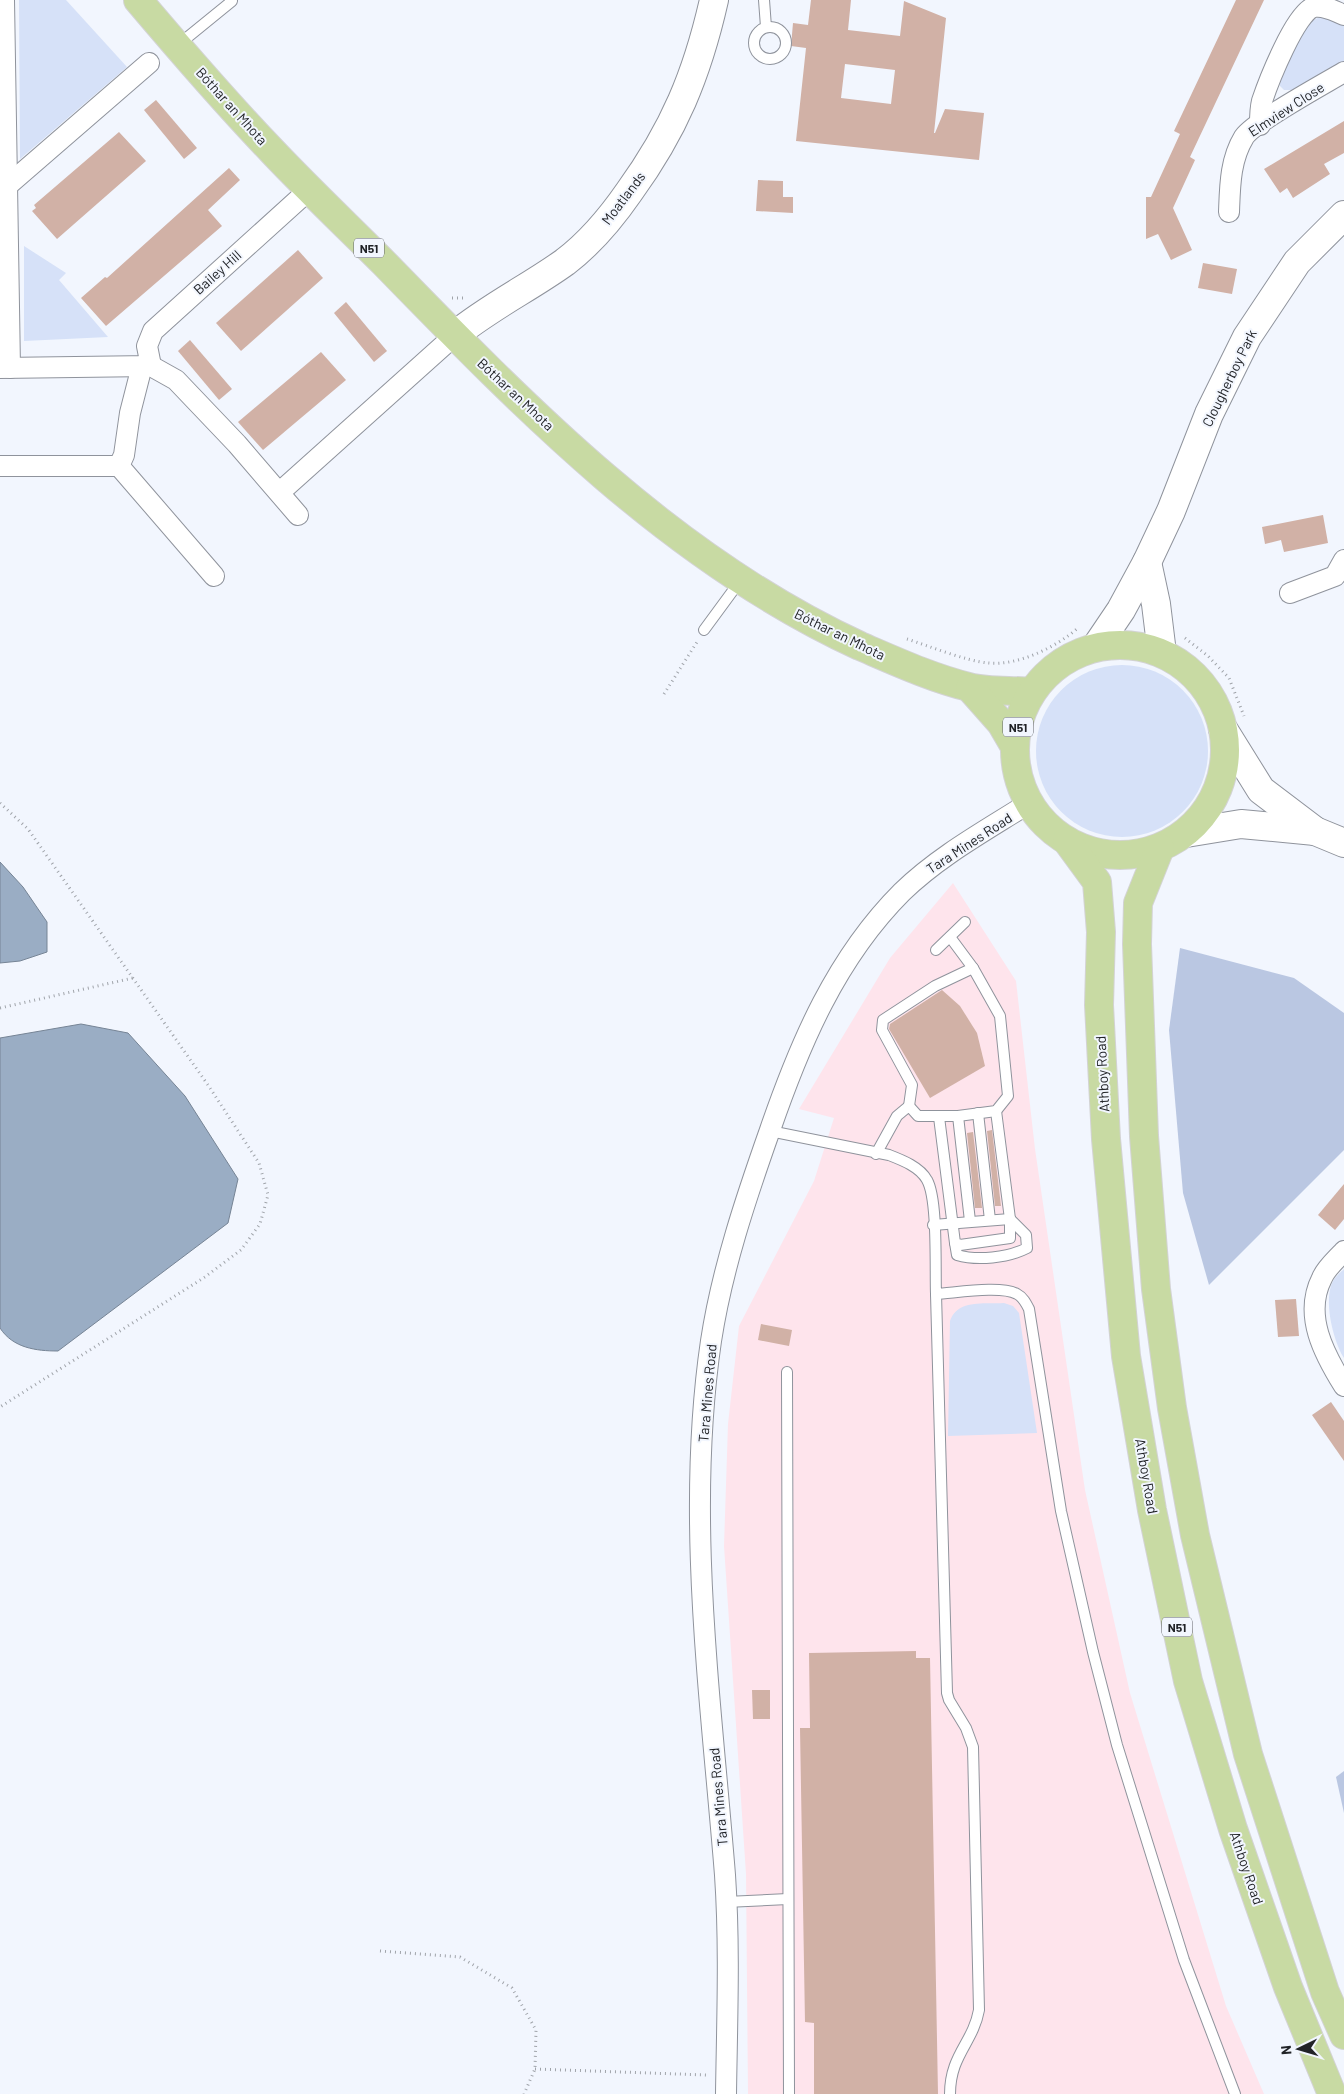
<svg xmlns="http://www.w3.org/2000/svg" width="1344" height="2094" viewBox="0 0 1344 2094" font-family="Barlow,sans-serif">
	<rect width="100%" height="100%" fill="#f2f6fe"/>
	<polygon fill="#fee4ec" points="953,883 1016,981 1035,1149 1085,1490 1130,1693 1226,2006 1264,2094 748,2094 746,1874 724,1546 728,1424 739,1326 814,1181 834,1118 799,1109 890,958"/>
	<g fill="#d6e1f8">
		<polygon points="19,0 66,0 127,67 20,159"/>
		<path d="M1320 17 1344 25V63L1297 90H1284L1280 86V78C1290 58 1297 25 1320 17Z"/>
		<polygon points="24,246 66,273 59,280 108,337 24,341"/>
		<circle cx="1122" cy="751" r="86"/>
		<path d="M1344 1269V1358C1333 1341 1323 1299 1333 1281 1336 1276 1341 1272 1344 1269Z"/>
		<path d="M1004 1303 1013 1306 1019 1313 1037 1433 948 1436 950 1321C957 1299 985 1304 1004 1303Z"/>
	</g>
	<g fill="#bac7e2">
		<polygon points="1180,948 1294,978 1344,1013 1344,1150 1209,1285 1183,1193 1169,1030"/>
		<polygon points="1344,1771 1344,1813 1336,1777"/>
	</g>
	<g fill="#9aadc4" stroke="#768495">
		<polygon points="0,862 23,887 47,922 47,952 20,961 0,963"/>
		<path d="M81 1024 128 1033 185 1096 238 1179 228 1223 58 1351C36 1351 13 1348 0 1328V1038Z"/>
	</g>
	<g fill="#d1b1a6" fill-rule="evenodd">
		<path d="M811 0H851L848 30 900 36 904 1 946 18 934 133H935L945 109 984 113 979 160 796 141 806 48 791 46 793 23 808 25ZM845 64 895 70 891 104 841 98Z"/>
		<polygon points="1236,0 1264,0 1190,157 1195,160 1173,208 1192,250 1171,260 1158,234 1146,239 1146,197 1151,197 1180,134 1174,131"/>
		<polygon points="156,100 197,148 184,159 144,110"/>
		<polygon points="1344,121 1344,153 1324,164 1330,174 1293,198 1287,188 1280,193 1264,169"/>
		<polygon points="119,132 146,161 57,239 32,211 36,208 34,205"/>
		<polygon points="229,168 240,180 208,210 222,226 106,326 81,298 105,277 107,278"/>
		<polygon points="758,180 783,181 783,197 793,197 793,213 756,211"/>
		<polygon points="298,250 323,278 241,351 216,323"/>
		<polygon points="1203,263 1237,269 1232,294 1198,288"/>
		<polygon points="346,302 387,351 374,362 334,313"/>
		<polygon points="190,340 232,389 219,400 178,351"/>
		<polygon points="321,352 346,380 263,450 238,422"/>
		<polygon points="1323,515 1328,543 1284,552 1281,540 1265,544 1262,527"/>
		<polygon points="942,990 960,1006 977,1033 985,1066 930,1098 889,1029 890,1024"/>
		<polygon points="992,1130 1001,1206 995,1206 987,1131"/>
		<polygon points="973,1132 982,1208 975,1208 967,1133"/>
		<polygon points="1344,1184 1344,1219 1335,1230 1318,1215"/>
		<polygon points="1296,1299 1299,1336 1278,1337 1275,1300"/>
		<polygon points="761,1324 792,1330 789,1346 758,1340"/>
		<polygon points="1331,1402 1344,1421 1344,1461 1312,1415"/>
		<polygon points="916,1651 916,1658 930,1658 938,2094 814,2094 814,2023 805,2022 800,1728 810,1728 809,1653"/>
		<polygon points="752,1690 770,1690 770,1719 753,1719"/>
	</g>
	<g fill="none" stroke-linecap="round" stroke-linejoin="round">
		<g stroke="#8f939c" stroke-width="12">
			<g id="lane">
				<polyline points="764,0 766,27"/>
				<circle cx="770" cy="43" r="16"/>
				<polyline points="178,45 232,1"/>
				<polyline points="704,630 740,581"/>
				<polyline points="936,950 965,922"/>
				<polyline points="909,1106 912,1085 882,1030 883,1020 935,986 973,968"/>
				<polyline points="978,1113 990,1220"/>
				<polyline points="958,1116 970,1221"/>
				<polyline points="939,1117 955,1243 960,1245 1010,1238 1010,1219"/>
				<path d="M770 1131 889 1155C902 1160 920 1167 927 1180 938 1199 935 1269 936 1294 955 1293 1001 1285 1017 1294 1023 1297 1026 1303 1029 1309L1061 1511 1093 1652 1117 1745 1184 1960 1235 2094"/>
				<polyline points="876,1154 897,1116 909,1106 918,1116 958,1116 996,1111 1008,1096 1000,1016 973,968 950,937"/>
				<polyline points="933,1225 1010,1219 996,1111"/>
				<path d="M955 1243 957 1255C977 1261 1008 1258 1027 1248L1026 1235 1010 1219"/>
				<path d="M936 1294 947 1693 949 1700 966 1728 973 1747 979 2010C973 2043 950 2055 950 2094"/>
				<polyline points="787,1372 789,2094"/>
				<polyline points="726,1902 788,1899"/>
			</g>
		</g>
		<g stroke="#8f939c" stroke-width="22">
			<g id="street">
				<polyline points="4,0 10,368"/>
				<path d="M1260 125C1260 117 1260 109 1262 101 1268 83 1296 11 1314 7 1325 5 1334 11 1344 15"/>
				<polyline points="7,186 149,63"/>
				<path d="M1229 212C1230 186 1230 160 1244 137 1254 122 1324 84 1344 72"/>
				<polyline points="151,366 176,380 237,444 298,515"/>
				<polyline points="0,368 151,366 147,346 153,331 310,189"/>
				<polyline points="0,466 119,466 124,455 130,413 142,366"/>
				<polyline points="119,466 214,576"/>
				<polyline points="280,492 454,336"/>
				<polyline points="1290,593 1335,576 1344,560"/>
				<path d="M1344 1251C1337 1259 1326 1268 1322 1278 1303 1315 1324 1354 1344 1386"/>
				<path d="M726 2094C727 2021 730 1948 725 1875 711 1699 685 1517 711 1341 722 1269 746 1198 770 1130 800 1043 836 958 902 892 939 856 985 831 1029 803"/>
			</g>
		</g>
		<g stroke="#8f939c" stroke-width="30">
			<g id="secondary">
				<path d="M454 336C489 307 529 288 565 262 590 243 611 218 629 192 674 130 697 75 714 0"/>
				<polyline points="1147,562 1156,604 1162,653"/>
				<polyline points="1096,647 1121,610 1147,562 1171,511 1209,414 1247,337 1297,262 1344,215"/>
				<polyline points="1223,729 1261,790 1315,831 1344,843"/>
				<polyline points="1186,833 1241,824 1315,831"/>
			</g>
		</g>
		<g stroke="#d3d3d4" stroke-width="30">
			<g id="primary">
				<path d="M138 0C182 52 226 103 273 152 309 190 347 226 384 263 526 409 673 560 860 646 895 661 932 678 969 687 988 692 1012 690 1032 692"/>
				<circle cx="1120" cy="750" r="105"/>
				<polyline points="970,688 1001,723 1015,747"/>
				<polyline points="1067,841 1097,882 1101,932 1099,1005 1106,1139 1126,1356 1152,1510 1188,1681 1233,1829 1288,1987 1332,2094"/>
				<polyline points="1160,848 1138,903 1137,944 1144,1136 1156,1289 1172,1408 1195,1535 1248,1754 1325,1992 1344,2035"/>
			</g>
		</g>
		<g stroke="#a0a4aa" stroke-width="3" stroke-dasharray="1 4" stroke-linecap="butt">
			<polyline points="452,298 466,298"/>
			<polyline points="1185,638 1208,656 1229,678 1244,716"/>
			<path d="M907 639C929 646 966 661 988 663 1018 666 1057 647 1079 627"/>
			<polyline points="664,694 697,642"/>
			<polyline points="0,803 28,829 208,1085 259,1163 268,1195 260,1224 241,1250 205,1277 0,1407"/>
			<polyline points="0,1008 133,978"/>
			<polyline points="380,1951 460,1957 512,1988 536,2030 535,2069 524,2094"/>
			<polyline points="535,2069 706,2075"/>
		</g>
		<use href="#lane" stroke="#fff" stroke-width="10"/>
		<use href="#street" stroke="#fff" stroke-width="20"/>
		<use href="#secondary" stroke="#fff" stroke-width="28"/>
		<use href="#primary" stroke="#c8daa3" stroke-width="28"/>
	</g>
	<g text-anchor="middle" dominant-baseline="central" stroke-width="4" stroke-linejoin="round" paint-order="stroke">
		<g fill="#f2f6fe" stroke="#606268" stroke-width="1">
			<rect x="354" y="238.5" width="30" height="19" rx="4"/>
			<rect x="1003" y="717.5" width="30" height="19" rx="4"/>
			<rect x="1162" y="1617.5" width="30" height="19" rx="4"/>
		</g>
		<g font-size="12" font-weight="bold" fill="#212327">
			<text x="369" y="248">N51</text>
			<text x="1018" y="727">N51</text>
			<text x="1177" y="1627">N51</text>
		</g>
		<g font-size="14" fill="#212327" stroke="#f2f6fe">
			<text transform="translate(232 106) rotate(48)">Bóthar an Mhota</text>
			<text transform="translate(1286 109) rotate(-33)">Elmview Close</text>
			<text transform="translate(623 198) rotate(-53)">Moatlands</text>
			<text transform="translate(217 272) rotate(-42)">Bailey Hill</text>
			<text transform="translate(1229 378) rotate(-64)">Clougherboy Park</text>
			<text transform="translate(516 394) rotate(43)">Bóthar an Mhota</text>
			<text transform="translate(840 634) rotate(26)">Bóthar an Mhota</text>
			<text transform="translate(969 843) rotate(-33)">Tara Mines Road</text>
			<text transform="translate(1102 1074) rotate(-93)">Athboy Road</text>
			<text transform="translate(707 1393) rotate(-85)">Tara Mines Road</text>
			<text transform="translate(1147 1476) rotate(80)">Athboy Road</text>
			<text transform="translate(718 1797) rotate(-95)">Tara Mines Road</text>
			<text transform="translate(1247 1868) rotate(71)">Athboy Road</text>
		</g>
	</g>
	<g transform="translate(1299 2049) rotate(265)" stroke="#f2f6fe" stroke-width="4" paint-order="stroke">
	<path d="M0-4L9 19L0 12L-9 19Z" fill="#212327"/>
	<text y="-8" font-size="14" font-weight="bold" text-anchor="middle" fill="#212327">N</text>
	</g>
</svg>
